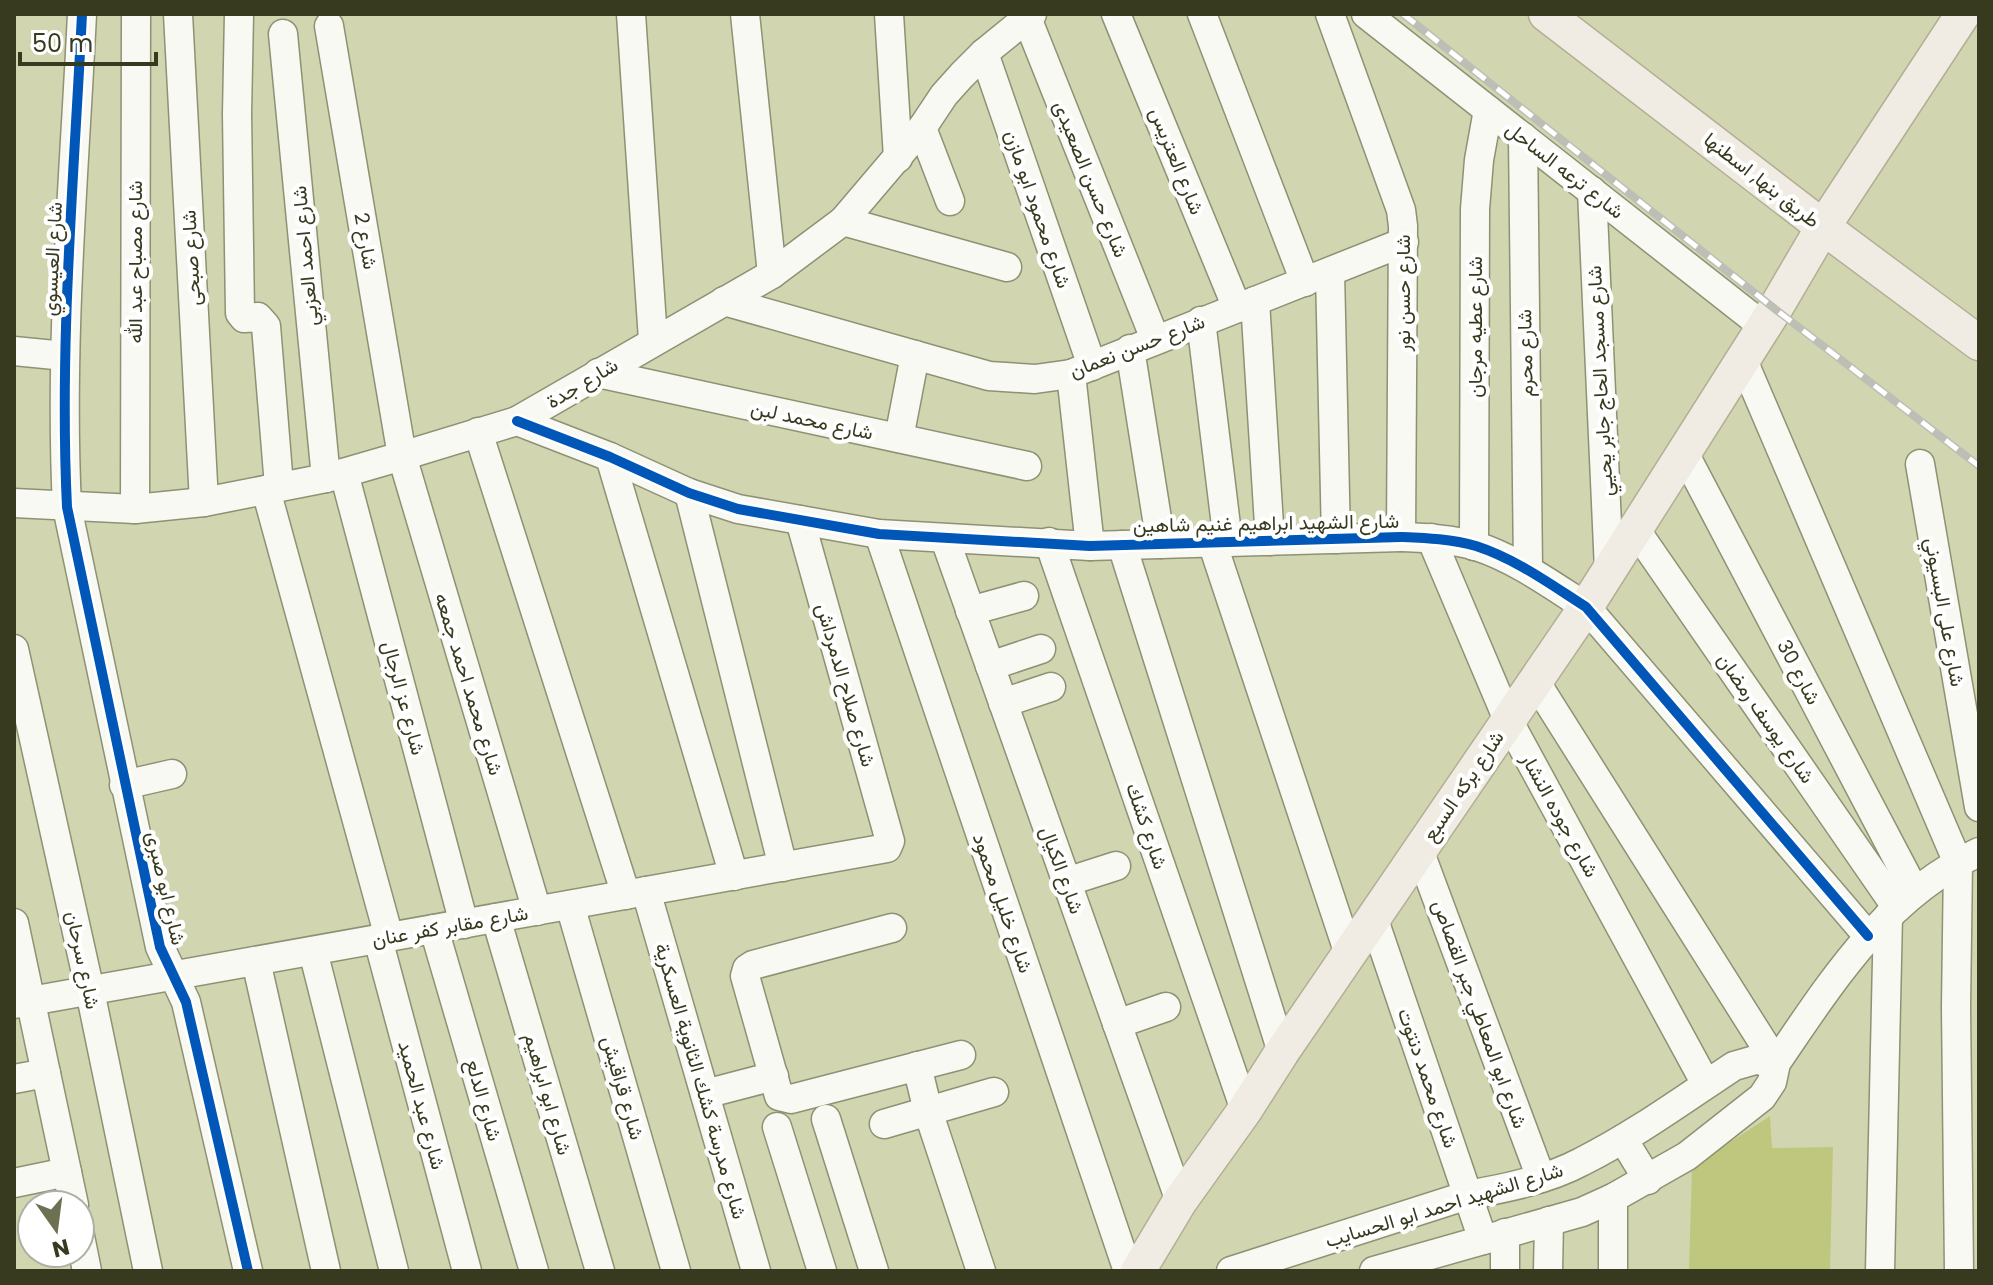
<svg xmlns="http://www.w3.org/2000/svg" width="1993" height="1285" viewBox="0 0 1993 1285" font-family="Poppins,Vazirmatn,sans-serif">
	<rect width="100%" height="100%" fill="#d1d6b0"/>
	<polygon fill="#bfc77e" points="1770,1116 1772,1148 1833,1147 1830,1271 1689,1271 1692,1167"/>
	<g fill="none" stroke-linecap="round" stroke-linejoin="round">
		<g stroke="#8e9174" stroke-width="31">
			<g id="minor">
				<path d="M82 14C74 178 59 343 67 507L160 947 186 1002 248 1271"/>
				<polyline points="178,14 204,502"/>
				<polyline points="239,14 237,114 240,313 244,318 258,317 266,326 279,486"/>
				<polyline points="631,14 653,340"/>
				<polyline points="745,14 772,274"/>
				<polyline points="889,14 898,158"/>
				<polyline points="1116,14 1237,308"/>
				<polyline points="1202,14 1305,282"/>
				<polyline points="1330,14 1401,210 1403,226 1401,537"/>
				<polyline points="1366,14 1763,326"/>
				<polyline points="1027,18 1155,339"/>
				<polyline points="329,26 402,456 537,911"/>
				<polyline points="283,34 326,478"/>
				<polyline points="984,53 1092,366"/>
				<polyline points="922,128 950,201"/>
				<polyline points="1523,137 1528,569"/>
				<polyline points="1592,191 1609,570"/>
				<polyline points="843,221 1007,267"/>
				<polyline points="1330,272 1336,539"/>
				<polyline points="724,301 989,376 1035,379 1071,374 1404,242"/>
				<polyline points="1255,301 1270,541"/>
				<polyline points="1201,321 1228,542"/>
				<polyline points="1130,349 1161,544"/>
				<polyline points="14,351 65,356"/>
				<polyline points="1742,358 1958,863 1956,1007 1959,1271"/>
				<polyline points="598,373 1027,466"/>
				<polyline points="1071,374 1090,546"/>
				<path d="M517 421 610 457 689 493 738 509 879 534 1090 546 1401 537C1425 538 1452 539 1476 546 1516 559 1550 584 1586 607L1868 936"/>
				<polyline points="478,432 626,895"/>
				<polyline points="899,438 915,355"/>
				<polyline points="1683,451 1915,892"/>
				<polyline points="610,457 734,876"/>
				<polyline points="1920,464 1979,807"/>
				<polyline points="344,473 464,924"/>
				<polyline points="266,490 389,937"/>
				<polyline points="689,493 783,867"/>
				<polyline points="14,503 135,509 204,502 326,478 402,456 517,421 772,274 843,221 922,128 944,95 962,75 984,53 1032,14"/>
				<polyline points="135,509 136,14"/>
				<polyline points="1635,529 1897,908"/>
				<polyline points="879,534 1128,1271"/>
				<polyline points="1431,538 1508,720 1706,1084"/>
				<polyline points="945,539 1180,1201"/>
				<polyline points="1049,542 1245,1110"/>
				<polyline points="1212,542 1349,954"/>
				<polyline points="1122,545 1282,1052"/>
				<polyline points="1474,546 1475,209 1479,160 1488,110"/>
				<polyline points="970,611 1024,596"/>
				<polyline points="14,649 90,991 148,1271"/>
				<polyline points="990,666 1041,649"/>
				<polyline points="1535,681 1776,1063"/>
				<polyline points="1003,703 1051,687"/>
				<polyline points="124,785 172,774"/>
				<polyline points="1419,850 1541,1178"/>
				<polyline points="1066,882 1116,866"/>
				<polyline points="646,891 756,1271"/>
				<polyline points="570,905 676,1271"/>
				<polyline points="1373,917 1483,1240"/>
				<polyline points="496,918 600,1271"/>
				<polyline points="14,923 74,1205"/>
				<polyline points="892,928 753,965 747,969 745,976 779,1096 791,1099 961,1055"/>
				<polyline points="434,929 534,1271"/>
				<polyline points="378,939 467,1271"/>
				<polyline points="313,951 394,1271"/>
				<polyline points="256,961 326,1271"/>
				<polyline points="14,1004 887,848 890,841 800,520"/>
				<polyline points="1117,1024 1166,1007"/>
				<polyline points="917,1066 928,1111 981,1271"/>
				<polyline points="14,1079 46,1073"/>
				<polyline points="705,1094 774,1076"/>
				<polyline points="826,1119 874,1271"/>
				<polyline points="884,1124 994,1092"/>
				<polyline points="777,1127 822,1271"/>
				<polyline points="1623,1139 1648,1180"/>
				<polyline points="14,1183 67,1172"/>
				<polyline points="80,1236 87,1271"/>
				<path d="M1231 1271 1468 1195C1506 1188 1547 1180 1581 1162 1635 1135 1684 1099 1734 1066L1755 1060 1776 1063"/>
				<path d="M1374 1271 1582 1212 1613 1198 1687 1156 1762 1097 1772 1082 1776 1063C1832 981 1885 896 1979 852"/>
				<polyline points="1505,1271 1505,1233"/>
				<polyline points="1548,1271 1549,1221"/>
				<polyline points="1613,1271 1613,1198"/>
				<polyline points="1880,1271 1888,916"/>
			</g>
		</g>
		<g stroke="#b4ae95" stroke-width="37">
			<g id="major">
				<polyline points="1546,14 1823,227 1979,343"/>
				<polyline points="1138,1271 1180,1201 1245,1110 1282,1052 1586,607 1775,309 1823,227 1963,14"/>
			</g>
		</g>
		<use href="#minor" stroke="#f8f9f3" stroke-width="28"/>
		<use href="#major" stroke="#f0ece3" stroke-width="34"/>
		<g stroke="#bdbeb5" stroke-width="8">
			<polyline id="rail" points="1403,14 1775,309 1979,466"/>
		</g>
		<use href="#rail" stroke="#fff" stroke-width="5" stroke-dasharray="15" stroke-linecap="butt"/>
		<g stroke="#fff" stroke-width="15">
			<g id="cycleway">
				<path d="M82 14C74 178 59 343 67 507L160 947 186 1002 248 1271"/>
				<path d="M517 421 610 457 689 493 738 509 879 534 1090 546 1401 537C1425 538 1452 539 1476 546 1516 559 1550 584 1586 607L1868 936"/>
			</g>
		</g>
		<use href="#cycleway" stroke="#0057b8" stroke-width="10"/>
	</g>
	<g text-anchor="middle" dominant-baseline="central" stroke-width="8" stroke-linejoin="round" paint-order="stroke">
		<g font-size="20" fill="#373a1e" stroke="#fff">
			<text transform="translate(1177 161) rotate(68)">شارع العتريس</text>
			<text transform="translate(1565 170) rotate(38)">شارع ترعه الساحل</text>
			<text transform="translate(1091 179) rotate(68)">شارع حسن الصعيدى</text>
			<text transform="translate(1762 180) rotate(38)">طريق بنها, اسطنها</text>
			<text transform="translate(1038 209) rotate(71)">شارع محمود ابو مازن</text>
			<text transform="translate(366 241) rotate(80)">شارع 2</text>
			<text transform="translate(305 256) rotate(-95)">شارع احمد العزبي</text>
			<text transform="translate(191 258) rotate(-93)">شارع صبحى</text>
			<text transform="translate(52 259) rotate(-87)">شارع العيسوي</text>
			<text transform="translate(135 262) rotate(-90)">شارع مصباح عبد الله</text>
			<text transform="translate(1403 293) rotate(-90)">شارع حسن نور</text>
			<text transform="translate(1475 327) rotate(-90)">شارع عطيه مرجان</text>
			<text transform="translate(1137 346) rotate(-21)">شارع حسن نعمان</text>
			<text transform="translate(1525 353) rotate(-91)">شارع محرم</text>
			<text transform="translate(1600 381) rotate(-93)">شارع مسجد الحاج جابر يحيي</text>
			<text transform="translate(582 383) rotate(-31)">شارع جدة</text>
			<text transform="translate(812 420) rotate(12)">شارع محمد لبن</text>
			<text transform="translate(1266 523) rotate(-1)">شارع الشهيد ابراهيم غنيم شاهين</text>
			<text transform="translate(1945 612) rotate(80)">شارع على البسيوني</text>
			<text transform="translate(1799 672) rotate(62)">شارع 30</text>
			<text transform="translate(469 684) rotate(73)">شارع محمد احمد جمعه</text>
			<text transform="translate(846 685) rotate(74)">شارع صلاح الدمرداش</text>
			<text transform="translate(404 698) rotate(75)">شارع عز الرجال</text>
			<text transform="translate(1766 718) rotate(55)">شارع يوسف رمضان</text>
			<text transform="translate(1463 786) rotate(-56)">شارع بركه السبع</text>
			<text transform="translate(1560 815) rotate(61)">شارع جوده النشار</text>
			<text transform="translate(1147 826) rotate(71)">شارع كشك</text>
			<text transform="translate(1062 870) rotate(70)">شارع الكيال</text>
			<text transform="translate(166 888) rotate(77)">شارع ابو صبرى</text>
			<text transform="translate(1003 903) rotate(71)">شارع خليل محمود</text>
			<text transform="translate(450 926) rotate(-10)">شارع مقابر كفر عنان</text>
			<text transform="translate(83 960) rotate(78)">شارع سرحان</text>
			<text transform="translate(1480 1014) rotate(70)">شارع ابو المعاطي جبر القصاص</text>
			<text transform="translate(1428 1078) rotate(71)">شارع محمد دنتوت</text>
			<text transform="translate(701 1081) rotate(74)">شارع مدرسة كشك الثانوية العسكرية</text>
			<text transform="translate(623 1088) rotate(74)">شارع قراقيش</text>
			<text transform="translate(548 1094) rotate(74)">شارع ابو ابراهيم</text>
			<text transform="translate(484 1100) rotate(74)">شارع الدلع</text>
			<text transform="translate(422 1105) rotate(75)">شارع عبد الحميد</text>
			<text transform="translate(1444 1205) rotate(-17)">شارع الشهيد احمد ابو الحسايب</text>
		</g>
	</g>
	<rect width="1993" height="1285" fill="none" stroke="#373a1e" stroke-width="32"/>
	<g transform="translate(56 1229) rotate(166)"><circle r="38" fill="#ffffff" stroke="#afb0a5" stroke-width="2"/>
	<path d="M0-6L14 30L0 20L-14 30Z" fill="#6d7151"/>
	<text y="-12" font-size="22" font-weight="bold" text-anchor="middle" fill="#373a1e">N</text>
	</g>
	<path d="M20 52v12h136v-12" fill="none" stroke="#373a1e" stroke-width="4"/>
	<text x="32" y="52" font-size="24" fill="#373a1e" stroke="#ffffff" stroke-width="6" paint-order="stroke">50 m</text>
</svg>
